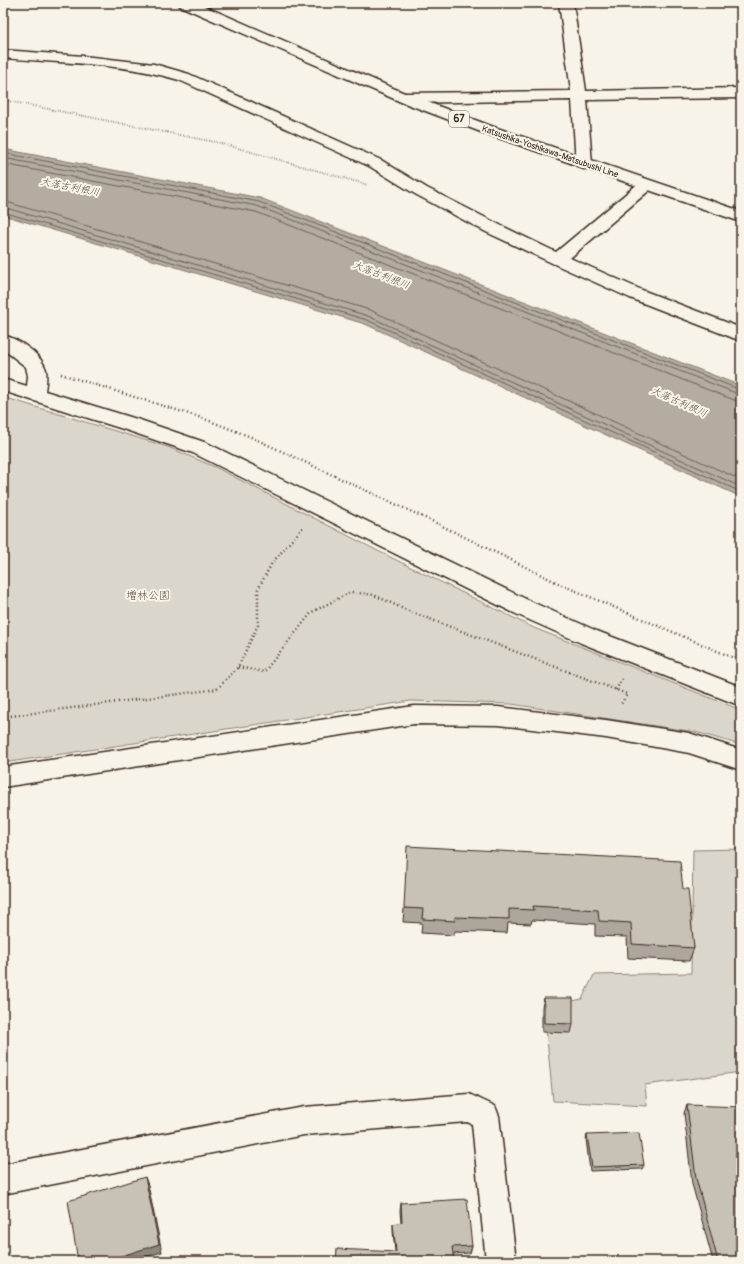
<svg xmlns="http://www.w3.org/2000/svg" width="744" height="1264" viewBox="0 0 744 1264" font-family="Pangolin,'Klee One',sans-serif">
	<rect width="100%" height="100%" fill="#f7f3e8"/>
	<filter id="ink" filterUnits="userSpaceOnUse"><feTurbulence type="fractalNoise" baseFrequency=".025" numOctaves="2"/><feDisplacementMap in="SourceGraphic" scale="8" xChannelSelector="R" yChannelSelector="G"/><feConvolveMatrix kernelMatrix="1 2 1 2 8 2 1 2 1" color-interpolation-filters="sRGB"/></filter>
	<g filter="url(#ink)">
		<g fill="#dbd6cb" stroke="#8b8074">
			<polygon points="3,397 168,447 215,467 376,550 534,628 741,710 741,745 695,732 511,704 411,701 3,763"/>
			<polygon points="741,849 741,1072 645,1085 647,1106 553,1101 544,1007 582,999 594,975 691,973 693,850"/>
		</g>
		<polygon fill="#b4aca0" stroke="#84786c" points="3,149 260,198 741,386 741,497 365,324 3,215"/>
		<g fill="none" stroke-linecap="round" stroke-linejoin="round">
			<g stroke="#6b5e52" stroke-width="1">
				<polyline points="3,153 259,202 741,390"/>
				<polyline points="3,158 257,206 741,395"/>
				<polyline points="3,164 256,212 734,400 741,401"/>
				<polyline points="3,201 370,310 741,480"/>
				<polyline points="3,207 368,316 741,487"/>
				<polyline points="3,212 367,320 741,492"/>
			</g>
			<g stroke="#3b2a1e" stroke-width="3">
				<g id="minor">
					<polygon points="559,3 573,3 586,91 741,88 741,98 587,100 592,164 590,167 584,169 578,167 576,164 572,100 404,103 399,101 396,98 399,95 404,93 571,91"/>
					<path d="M3 50 83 56 154 64 189 74 381 160 427 188 498 224 556 252 640 182 646 180 652 182 654 185 652 188 570 258 642 290 741 328V341L630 298 552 263 486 232 415 194 369 166 179 80C123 63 61 63 3 58Z"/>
					<path d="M3 335C18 339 41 353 46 370 47 377 46 384 45 391L140 420 207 443 532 602 597 631 741 687V706L581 643 516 614 193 453 126 430 3 391V379L27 386 28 376 26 367 3 349Z"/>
					<polygon points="414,706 498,707 606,720 689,733 741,750 741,770 689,753 606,738 498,725 414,724 3,787 3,767"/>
					<polygon points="469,1094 495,1106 499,1116 516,1261 486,1261 472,1124 467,1122 304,1135 3,1194 3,1164 304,1107"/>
				</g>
			</g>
			<g stroke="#3b2a1e" stroke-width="3">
				<polygon id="major" points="178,3 197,3 409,95 491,126 741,211 741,222 481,132 399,101 180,6"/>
			</g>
			<polyline stroke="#3b2a1e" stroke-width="2" stroke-dasharray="0.5 2" stroke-linecap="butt" points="3,100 220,143 368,185"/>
			<g stroke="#3b2a1e" stroke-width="2.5" stroke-dasharray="1 3" stroke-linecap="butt">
				<polyline points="61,374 202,418 251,437 438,524 562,585 741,661"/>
				<polyline points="238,667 264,672 312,612 351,592 374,595 406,610 627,694 620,706"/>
				<polyline points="616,690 623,677"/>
				<polyline points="3,717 217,689 238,667 258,625 258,589 272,563 304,526"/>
			</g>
			<use href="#minor" fill="#f7f3e8" fill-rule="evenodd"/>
			<use href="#major" fill="#f7f3e8" fill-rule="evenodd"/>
		</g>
		<g fill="#aca69d" stroke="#3b2a1e">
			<polygon points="683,889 694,948 689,961 628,958 627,937 595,936 595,924 532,920 531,924 508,923 507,933 455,931 454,935 421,933 422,923 403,922 404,908"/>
			<polygon points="544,998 573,1024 571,1033 542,1032 542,1007"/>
			<polygon points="687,1105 741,1261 713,1261 692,1184 684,1113"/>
			<polygon points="587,1135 644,1165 642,1169 590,1171 586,1139"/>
			<polygon points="401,1203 472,1246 470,1253 453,1254 454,1261 336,1261 395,1252 393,1231 393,1224 401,1223 400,1211"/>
		</g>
		<polygon fill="#8c877f" stroke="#3b2a1e" points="145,1177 148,1185 162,1252 132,1261 106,1261"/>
		<g fill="#c8c1b6" stroke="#3b2a1e">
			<polygon points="407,846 680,861 683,889 688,889 694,948 632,944 631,923 599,921 598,910 533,906 534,910 509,909 509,919 455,917 455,921 422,919 423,909 404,908"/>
			<polygon points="544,998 573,998 573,1024 544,1023"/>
			<polygon points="687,1105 741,1107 741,1261 718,1261 696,1178"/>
			<polygon points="639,1133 644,1165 592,1167 587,1135"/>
			<polygon points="145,1177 159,1244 106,1261 78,1261 68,1201"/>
			<polygon points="467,1199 472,1246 452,1247 454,1260 441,1261 336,1261 337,1249 396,1252 393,1224 402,1222 401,1203"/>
			<polygon points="69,1258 70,1261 54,1261"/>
		</g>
	</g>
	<g text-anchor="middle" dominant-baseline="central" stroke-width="4" stroke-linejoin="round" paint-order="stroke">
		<g font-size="9" fill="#3b2a1e" stroke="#f7f3e8">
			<text transform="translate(550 152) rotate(19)">Katsushika-Yoshikawa-Matsubushi Line</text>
		</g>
		<rect fill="#f7f3e8" stroke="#73665b" stroke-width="1" x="449" y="111" width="20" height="16" rx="3"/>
		<g font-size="10" font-weight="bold" fill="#3b2a1e">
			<text x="459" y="119">67</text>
		</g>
		<g font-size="10" font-style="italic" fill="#5f5145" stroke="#f7f3e8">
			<text transform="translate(70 187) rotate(11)">大落古利根川</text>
			<text transform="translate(381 275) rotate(21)">大落古利根川</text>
			<text transform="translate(679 402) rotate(24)">大落古利根川</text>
		</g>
		<g font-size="11" fill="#5b4c41" stroke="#f7f3e8">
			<text x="148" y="595">増林公園</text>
		</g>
	</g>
	<rect width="744" height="1264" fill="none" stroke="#f7f3e8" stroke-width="16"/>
	<rect x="8" y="8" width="728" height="1248" fill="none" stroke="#3b2a1e" stroke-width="1.5" filter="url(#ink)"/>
</svg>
